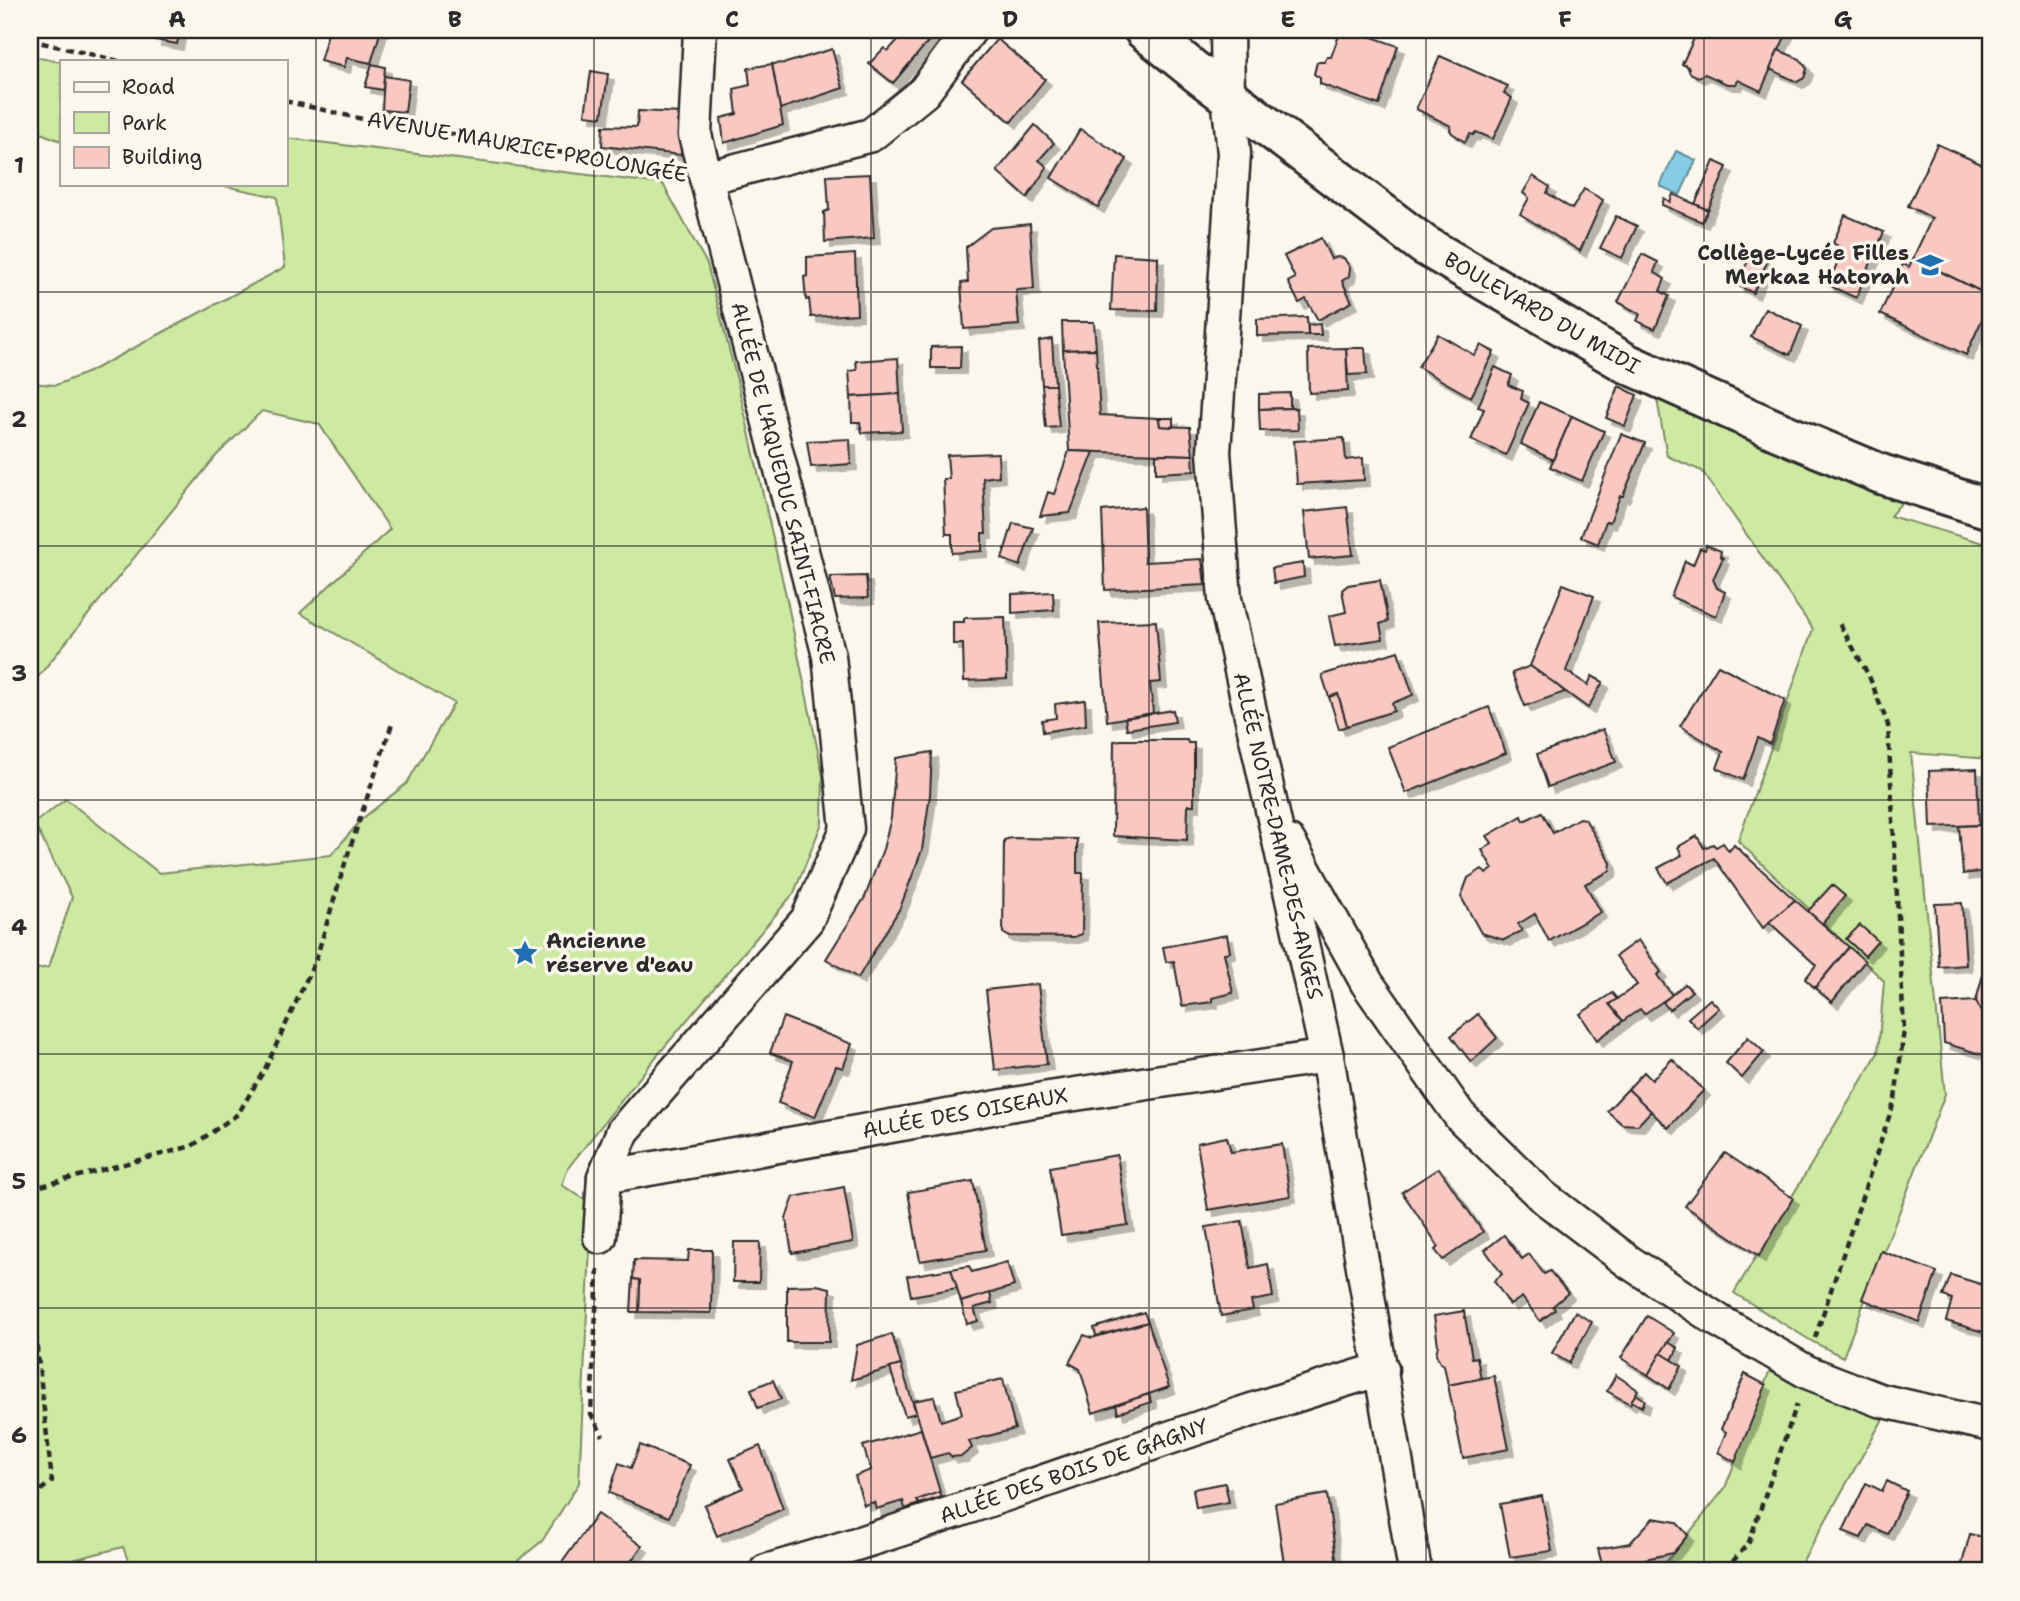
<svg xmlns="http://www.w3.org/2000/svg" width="2020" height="1601" viewBox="0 0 2020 1601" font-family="'Shantell Sans',sans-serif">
	<defs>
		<filter id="shadow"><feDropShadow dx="6" dy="6" stdDeviation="0" flood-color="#0004"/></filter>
	</defs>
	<rect width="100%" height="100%" fill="#fbf7ec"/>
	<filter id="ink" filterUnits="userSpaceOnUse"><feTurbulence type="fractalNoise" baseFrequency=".0143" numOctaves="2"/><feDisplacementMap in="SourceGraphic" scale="14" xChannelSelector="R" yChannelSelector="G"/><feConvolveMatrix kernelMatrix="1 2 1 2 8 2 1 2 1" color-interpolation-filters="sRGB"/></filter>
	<g filter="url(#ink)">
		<g fill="#cceaa1" stroke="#7c8a66" stroke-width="2">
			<polygon points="30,56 61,62 61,141 30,129"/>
			<polygon points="285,138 663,184 707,264 738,384 787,600 823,776 822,823 794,893 656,1057 568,1168 562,1185 592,1204 579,1483 542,1541 505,1571 132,1571 123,1547 30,1571 30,970 49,967 72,897 34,823 66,799 159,873 331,855 362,819 407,783 454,703 300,613 390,529 319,424 262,411 216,456 30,687 30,383 56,385 89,372 285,267 277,197 215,184 285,184"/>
			<polygon points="1653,376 1915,487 1890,516 1990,545 1990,759 1911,753 1945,1094 1843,1357 1813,1342 1734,1293 1878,1053 1884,981 1738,841 1813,629 1702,471 1667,456"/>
			<polygon points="1776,1354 1892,1403 1797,1571 1659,1571 1725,1488"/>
		</g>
		<polygon fill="#84cde5" stroke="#608c9b" stroke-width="2" points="1676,151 1696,160 1680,195 1660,186"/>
		<g fill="#f8c8c1" stroke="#2b2b2b" stroke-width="2" filter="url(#shadow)">
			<polygon points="156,30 180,30 177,44 155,40"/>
			<polygon points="329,30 381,30 371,63 347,58 344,67 320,61"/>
			<polygon points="907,30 938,30 893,83 869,64 884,48 888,51"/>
			<polygon points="1341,30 1352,30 1398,46 1379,105 1320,84 1320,78 1314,74 1317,62 1324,62 1327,57 1331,57"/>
			<polygon points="1698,30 1788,30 1761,91 1738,80 1736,84 1727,84 1705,74 1698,77 1690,73 1688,67 1682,64"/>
			<polygon points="997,39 1045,79 1011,122 962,80"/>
			<polygon points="832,49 843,88 780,109 772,64 786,63"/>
			<polygon points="1778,50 1800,59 1807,69 1804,78 1797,82 1770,69"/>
			<polygon points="1440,56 1508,86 1504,93 1512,98 1493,139 1476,132 1473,135 1470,134 1465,142 1452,133 1450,130 1451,126 1416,109"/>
			<polygon points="372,64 385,67 383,90 365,87"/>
			<polygon points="772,64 783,125 724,143 721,118 737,114 734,89 750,85 748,68"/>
			<polygon points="591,71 608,74 602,117 585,115"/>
			<polygon points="384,76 409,80 405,112 382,110"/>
			<polygon points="638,111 682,113 681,155 602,146 603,126 637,127"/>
			<polygon points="1035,125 1054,143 1039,160 1047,167 1027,198 997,171"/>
			<polygon points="1080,129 1127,159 1098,207 1051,178"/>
			<polygon points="1937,144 1990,168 1990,296 1913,258 1932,218 1908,206"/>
			<polygon points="1714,161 1727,167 1708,210 1695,204"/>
			<polygon points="870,174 874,238 825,242 824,212 829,210 827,176"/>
			<polygon points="1533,176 1550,187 1547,193 1572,209 1584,189 1603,200 1580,251 1520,214 1529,198 1523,193"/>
			<polygon points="1673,194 1708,210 1702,222 1662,205 1664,198 1670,202"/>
			<polygon points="1845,215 1884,232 1856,298 1828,285 1843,249 1833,243"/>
			<polygon points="1616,216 1637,226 1622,258 1600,248"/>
			<polygon points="1030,224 1034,289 1016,290 1019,325 964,329 961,283 968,282 966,247 991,228"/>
			<polygon points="1321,238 1331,259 1337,257 1344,258 1350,268 1349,276 1342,281 1352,302 1318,320 1306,299 1299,303 1288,282 1295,278 1284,256"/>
			<polygon points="1752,252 1768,260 1753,293 1737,285"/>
			<polygon points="855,254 857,314 811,317 809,299 806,300 804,277 807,276 807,257"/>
			<polygon points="1114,254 1158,257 1157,311 1111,310"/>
			<polygon points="1642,254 1658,262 1654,272 1665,279 1660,291 1669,296 1655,329 1637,321 1640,314 1618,302"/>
			<polygon points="1913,258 1990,296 1990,302 1966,355 1880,314 1903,264 1909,267"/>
			<polygon points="1765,308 1802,326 1790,355 1751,337"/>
			<polygon points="1307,317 1308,335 1257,336 1257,319"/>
			<polygon points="1062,322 1094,322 1096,349 1063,350"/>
			<polygon points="1320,324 1321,335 1308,335 1308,325"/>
			<polygon points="1438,334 1474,355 1481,345 1494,352 1471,397 1418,367"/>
			<polygon points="1052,339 1055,385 1042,385 1039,341"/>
			<polygon points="961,346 960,368 931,368 931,347"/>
			<polygon points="1346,348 1365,348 1367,374 1348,375"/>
			<polygon points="1346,348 1348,391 1309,393 1308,349"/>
			<polygon points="1096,349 1100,415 1159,418 1160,426 1190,427 1193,455 1069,451 1063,350"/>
			<polygon points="898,358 900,394 851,397 849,371 857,370 856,361"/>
			<polygon points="1495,367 1512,375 1508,385 1523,391 1521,399 1529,403 1506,455 1471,440 1484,409 1478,407"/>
			<polygon points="1042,385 1055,385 1059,427 1046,428"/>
			<polygon points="1619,386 1637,395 1625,426 1606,418"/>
			<polygon points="1290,393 1290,408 1259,409 1259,394"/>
			<polygon points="900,394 902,431 862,433 860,422 852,422 851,397"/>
			<polygon points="1539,402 1572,416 1553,460 1521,444"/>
			<polygon points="1297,408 1298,430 1260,431 1259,409"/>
			<polygon points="1572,416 1604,431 1582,481 1550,467"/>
			<polygon points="1159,418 1173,418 1173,427 1160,426"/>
			<polygon points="1621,434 1645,443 1623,496 1620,496 1610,522 1606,521 1598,544 1581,537"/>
			<polygon points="1344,438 1346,460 1363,458 1364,480 1297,484 1294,441"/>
			<polygon points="850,439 851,464 811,467 807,441"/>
			<polygon points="1069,451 1094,452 1070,513 1040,516 1048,492 1054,494"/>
			<polygon points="998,453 999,476 983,478 986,533 982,533 982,551 952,553 952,534 946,534 943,479 949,479 947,455"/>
			<polygon points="1156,454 1193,455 1194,471 1156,473"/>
			<polygon points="1143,507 1145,562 1202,559 1205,585 1105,590 1102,511"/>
			<polygon points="1347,507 1353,555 1309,559 1304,512"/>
			<polygon points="1013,523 1033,528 1020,566 1002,559"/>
			<polygon points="1706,545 1721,551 1720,556 1723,558 1713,579 1717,588 1725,592 1716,616 1671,597 1685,561 1693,565 1700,548 1705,550"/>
			<polygon points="1303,563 1304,577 1274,583 1272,568"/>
			<polygon points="866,576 868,598 835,599 830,577"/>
			<polygon points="1380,580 1388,621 1380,624 1383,639 1335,646 1329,616 1346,612 1342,590 1348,585"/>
			<polygon points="1563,584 1594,596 1566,671 1588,685 1592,676 1603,682 1588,708 1530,666"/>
			<polygon points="1053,592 1054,610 1012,613 1012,594"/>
			<polygon points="1005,617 1007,679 964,681 963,644 953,644 953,622 964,622 964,618"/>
			<polygon points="1156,621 1161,682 1150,683 1153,713 1107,721 1099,623"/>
			<polygon points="1398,651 1413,695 1392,703 1394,711 1347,726 1338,694 1329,697 1322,675"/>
			<polygon points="1718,665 1785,700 1770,744 1758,738 1743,780 1717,768 1723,752 1680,726"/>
			<polygon points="1530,666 1553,682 1565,692 1525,706 1512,673"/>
			<polygon points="1338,694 1347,726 1339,729 1329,697"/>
			<polygon points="1085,700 1086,725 1043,732 1042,720 1056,718 1055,704"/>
			<polygon points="1489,707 1506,753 1406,793 1388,747"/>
			<polygon points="1173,710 1175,722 1127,729 1125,718"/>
			<polygon points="1603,729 1616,762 1548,787 1537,754"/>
			<polygon points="1121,740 1187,740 1188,743 1194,743 1194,805 1188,805 1187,840 1113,836 1114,741"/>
			<polygon points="932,752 930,795 922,850 900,908 858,978 826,959 865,897 883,849 891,818 896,758"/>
			<polygon points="1977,769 1979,825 1931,827 1929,771"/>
			<polygon points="1542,812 1553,833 1579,818 1585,819 1611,863 1610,871 1585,884 1601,912 1549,941 1535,914 1518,924 1522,931 1504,940 1481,933 1461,897 1468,878 1482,869 1486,874 1493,869 1482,850 1492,843 1487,836 1522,816 1524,821"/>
			<polygon points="1985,825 1987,871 1963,874 1959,826"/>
			<polygon points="1697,836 1704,848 1713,844 1716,847 1723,843 1729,851 1734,845 1795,900 1763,928 1714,858 1667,883 1658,868 1682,855 1678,847"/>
			<polygon points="1011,838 1077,839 1077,873 1083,873 1082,934 1074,937 1008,936 1003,933 1004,840"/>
			<polygon points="1832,885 1845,896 1822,924 1808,911"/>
			<polygon points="1795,900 1849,947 1815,988 1805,979 1816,965 1769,922"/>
			<polygon points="1962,903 1966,965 1939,967 1935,904"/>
			<polygon points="1860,925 1878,941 1865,956 1846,939"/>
			<polygon points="1227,935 1230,952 1224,953 1233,993 1212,998 1212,1002 1182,1006 1174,961 1166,962 1163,947"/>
			<polygon points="1638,940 1661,972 1657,975 1672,995 1644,1014 1640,1009 1623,1021 1609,1004 1637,985 1616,956"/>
			<polygon points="1849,947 1865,961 1832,1002 1815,988"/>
			<polygon points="1990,948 1990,1021 1984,1019 1976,1001"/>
			<polygon points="1038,984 1047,1064 995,1070 986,990"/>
			<polygon points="1685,984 1692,991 1669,1010 1663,1002"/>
			<polygon points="1612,993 1617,999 1609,1004 1623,1021 1597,1040 1580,1014"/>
			<polygon points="1710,999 1719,1008 1697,1028 1688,1018"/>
			<polygon points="1976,1001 1984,1019 1990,1021 1990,1057 1944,1043 1942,1003"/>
			<polygon points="1478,1014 1497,1038 1471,1062 1451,1036"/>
			<polygon points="783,1017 852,1044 843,1068 836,1066 815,1117 778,1103 793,1061 770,1053"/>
			<polygon points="1748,1037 1764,1052 1742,1078 1726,1063"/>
			<polygon points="1672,1059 1704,1090 1668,1128 1628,1089 1644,1072 1652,1080"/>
			<polygon points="1628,1089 1651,1111 1638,1125 1622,1124 1607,1111"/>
			<polygon points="1227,1137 1231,1152 1282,1144 1290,1196 1208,1210 1197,1143"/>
			<polygon points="1725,1153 1793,1198 1759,1256 1685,1206"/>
			<polygon points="1117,1155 1128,1225 1061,1235 1050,1167"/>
			<polygon points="1439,1168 1483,1232 1443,1260 1435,1250 1439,1247 1402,1192"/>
			<polygon points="973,1181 986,1250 920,1261 908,1192"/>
			<polygon points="844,1187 853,1242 792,1253 786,1218 794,1197"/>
			<polygon points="1242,1221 1250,1268 1268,1264 1273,1297 1251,1301 1253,1310 1221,1316 1206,1227"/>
			<polygon points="1504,1235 1522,1259 1529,1254 1544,1274 1550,1271 1568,1293 1553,1306 1555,1310 1540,1321 1522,1297 1510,1305 1494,1281 1502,1274 1485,1250"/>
			<polygon points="734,1242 760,1242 759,1282 733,1282"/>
			<polygon points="689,1250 712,1250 711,1313 639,1312 640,1280 633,1279 634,1260 688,1261"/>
			<polygon points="1881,1251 1937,1272 1919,1322 1862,1299"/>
			<polygon points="1007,1262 1014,1286 961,1302 951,1269 969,1266 972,1272"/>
			<polygon points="951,1269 957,1288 911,1296 907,1276"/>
			<polygon points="1951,1275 1990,1287 1990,1334 1946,1321 1952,1299 1943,1296"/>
			<polygon points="633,1279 640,1280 639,1312 631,1312"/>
			<polygon points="817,1285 830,1288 829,1342 787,1342 787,1286"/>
			<polygon points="990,1293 992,1303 974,1308 978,1321 967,1324 961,1302"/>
			<polygon points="1464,1311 1472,1358 1477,1357 1481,1379 1448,1385 1444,1365 1440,1363 1436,1354 1438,1345 1434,1316"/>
			<polygon points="1144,1312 1148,1322 1096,1336 1094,1328"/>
			<polygon points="1575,1312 1592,1322 1569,1363 1552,1353"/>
			<polygon points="1647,1316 1674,1333 1648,1375 1621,1358"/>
			<polygon points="1148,1322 1169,1387 1093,1413 1080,1369 1069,1363 1084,1335 1092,1338"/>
			<polygon points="892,1334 901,1365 851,1380 857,1345"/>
			<polygon points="1668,1342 1678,1348 1672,1360 1661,1353"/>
			<polygon points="1661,1353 1682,1366 1669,1389 1648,1375"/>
			<polygon points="901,1365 916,1413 905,1416 890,1368"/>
			<polygon points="1745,1374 1766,1385 1735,1462 1718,1452 1726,1432 1721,1429"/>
			<polygon points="1616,1375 1638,1390 1630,1404 1607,1391"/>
			<polygon points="1494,1376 1509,1449 1463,1458 1448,1385"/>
			<polygon points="1003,1379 1015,1429 969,1441 972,1448 962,1456 952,1457 948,1453 930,1458 913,1401 934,1397 941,1421 962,1414 956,1390"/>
			<polygon points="773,1380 781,1399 758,1408 751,1389"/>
			<polygon points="1149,1394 1151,1402 1118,1413 1116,1405"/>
			<polygon points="1636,1394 1645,1400 1642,1407 1631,1401"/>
			<polygon points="921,1429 940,1492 917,1500 919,1504 905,1509 903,1501 876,1509 874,1502 864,1505 855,1476 871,1470 863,1446"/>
			<polygon points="640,1445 690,1465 669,1517 609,1493 619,1463 631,1468"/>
			<polygon points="760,1446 783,1509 717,1536 704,1505 743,1488 730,1459"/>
			<polygon points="1887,1481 1907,1491 1887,1534 1868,1525 1861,1538 1843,1531 1866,1483 1882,1491"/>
			<polygon points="1225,1483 1229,1502 1196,1508 1193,1489"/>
			<polygon points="940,1492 942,1497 919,1504 917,1500"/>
			<polygon points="1327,1494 1337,1564 1285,1571 1275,1503"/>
			<polygon points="1542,1496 1552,1551 1510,1557 1500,1504"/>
			<polygon points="597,1514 642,1546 624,1571 556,1571"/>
			<polygon points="1653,1518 1676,1522 1688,1535 1673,1553 1603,1568 1598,1549 1630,1543"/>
			<polygon points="1970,1534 1990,1539 1990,1571 1960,1571"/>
			<polygon points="1631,1563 1632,1571 1590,1571 1603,1568"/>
		</g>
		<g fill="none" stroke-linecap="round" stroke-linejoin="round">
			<g stroke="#2b2b2b" stroke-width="37">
				<g id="minor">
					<polyline points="1227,30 1228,96 1234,153 1214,452 1225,599 1327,1056 1415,1571"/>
					<polyline points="706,178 871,135 924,92 970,30"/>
					<polyline points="1289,842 1367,983 1460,1116 1542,1196 1629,1262 1719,1321 1807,1372 1879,1400 1990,1425"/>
					<polyline points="604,1177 1049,1098 1327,1056"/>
					<polyline points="600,1237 604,1177 623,1131 807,920 847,829 829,656 695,135 700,30"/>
					<path d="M766 1571C974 1512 1175 1430 1382 1369"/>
				</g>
			</g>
			<g stroke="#2b2b2b" stroke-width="44">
				<polyline id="tertiary" points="1144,30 1196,72 1424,245 1626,363 1778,431 1881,474 1990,509"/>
			</g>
			<g stroke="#2b2b2b" stroke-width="4.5" stroke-dasharray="7 5" stroke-linecap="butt">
				<polyline points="30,40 119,61"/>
				<polyline points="285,101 358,118 670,171"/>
				<polyline points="30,1189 192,1146 238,1114 266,1067 316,959 346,860 392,724"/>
				<polyline points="598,1269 591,1414 603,1436"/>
				<polyline points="30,1286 52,1481 30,1499"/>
				<polyline points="1815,1338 1895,1099 1904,1030 1888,725 1869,676 1838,621"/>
				<polyline points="1725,1571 1749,1542 1797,1404"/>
			</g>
			<use href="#minor" stroke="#fbf7ec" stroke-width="32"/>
			<use href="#tertiary" stroke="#fbf7ec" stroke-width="38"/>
		</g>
	</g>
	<path fill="none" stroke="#2b2b2b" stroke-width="2" stroke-opacity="0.55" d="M316 30V1571M594 30V1571M871 30V1571M1149 30V1571M1426 30V1571M1704 30V1571M30 292H1990M30 546H1990M30 800H1990M30 1054H1990M30 1308H1990"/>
	<defs>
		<g id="school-bare" transform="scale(2.1)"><path d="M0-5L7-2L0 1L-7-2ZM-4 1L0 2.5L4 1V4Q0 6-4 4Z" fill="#1f6fb2" stroke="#fbf7ec" stroke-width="2.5" paint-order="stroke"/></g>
		<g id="sight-bare" transform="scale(2.1)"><path d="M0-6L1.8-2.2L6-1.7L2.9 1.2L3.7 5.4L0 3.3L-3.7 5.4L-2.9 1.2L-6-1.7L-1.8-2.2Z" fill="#1f6fb2" stroke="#fbf7ec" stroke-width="2.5" paint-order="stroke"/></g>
	</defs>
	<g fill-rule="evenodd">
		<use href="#school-bare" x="1930" y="265"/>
		<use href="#sight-bare" x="525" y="953"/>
	</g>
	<g text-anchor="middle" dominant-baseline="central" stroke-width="7" stroke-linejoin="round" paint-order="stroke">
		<g font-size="21" fill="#2b2b2b" stroke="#fbf7ec">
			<text transform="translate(527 147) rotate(10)">AVENUE MAURICE PROLONGÉE</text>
			<text transform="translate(1542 313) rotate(30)">BOULEVARD DU MIDI</text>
			<text transform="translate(783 483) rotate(76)">ALLÉE DE L'AQUEDUC SAINT-FIACRE</text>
			<text transform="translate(1278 836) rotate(77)">ALLÉE NOTRE-DAME-DES-ANGES</text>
			<text transform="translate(965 1113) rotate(-10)">ALLÉE DES OISEAUX</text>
			<text transform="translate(1074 1471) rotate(-19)">ALLÉE DES BOIS DE GAGNY</text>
		</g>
		<g font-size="21" font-weight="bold" fill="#2b2b2b" stroke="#fbf7ec" text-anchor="end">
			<text x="1909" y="253">Collège-Lycée Filles<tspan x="1909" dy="24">Merkaz Hatorah</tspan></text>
			<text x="546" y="941" text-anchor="start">Ancienne<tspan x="546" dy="24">réserve d'eau</tspan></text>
		</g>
	</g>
	<rect width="2020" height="1601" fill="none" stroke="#fbf7ec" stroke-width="77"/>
	<rect x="60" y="60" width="228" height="126" fill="#fbf7ec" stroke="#a8a59f" stroke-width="2"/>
	<rect x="74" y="82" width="35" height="10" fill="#fbf7ec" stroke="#a8a59f" stroke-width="2"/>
	<text x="122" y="94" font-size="21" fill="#2b2b2b">Road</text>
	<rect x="74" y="112" width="35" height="21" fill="#cceaa1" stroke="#a8a59f" stroke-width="2"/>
	<text x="122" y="130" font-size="21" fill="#2b2b2b">Park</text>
	<rect x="74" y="147" width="35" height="21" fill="#f8c8c1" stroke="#a8a59f" stroke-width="2"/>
	<text x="122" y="164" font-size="21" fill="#2b2b2b">Building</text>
	<rect x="38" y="38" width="1944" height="1524" fill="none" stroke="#2b2b2b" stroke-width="2.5"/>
	<g font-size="23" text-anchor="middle" font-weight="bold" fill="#2b2b2b">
		<text x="177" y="27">A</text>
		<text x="455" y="27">B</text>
		<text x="732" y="27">C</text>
		<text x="1010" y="27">D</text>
		<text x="1288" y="27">E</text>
		<text x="1565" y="27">F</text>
		<text x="1843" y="27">G</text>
		<text x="19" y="173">1</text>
		<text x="19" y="427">2</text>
		<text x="19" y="681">3</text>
		<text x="19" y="935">4</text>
		<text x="19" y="1189">5</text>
		<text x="19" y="1443">6</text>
	</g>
</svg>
